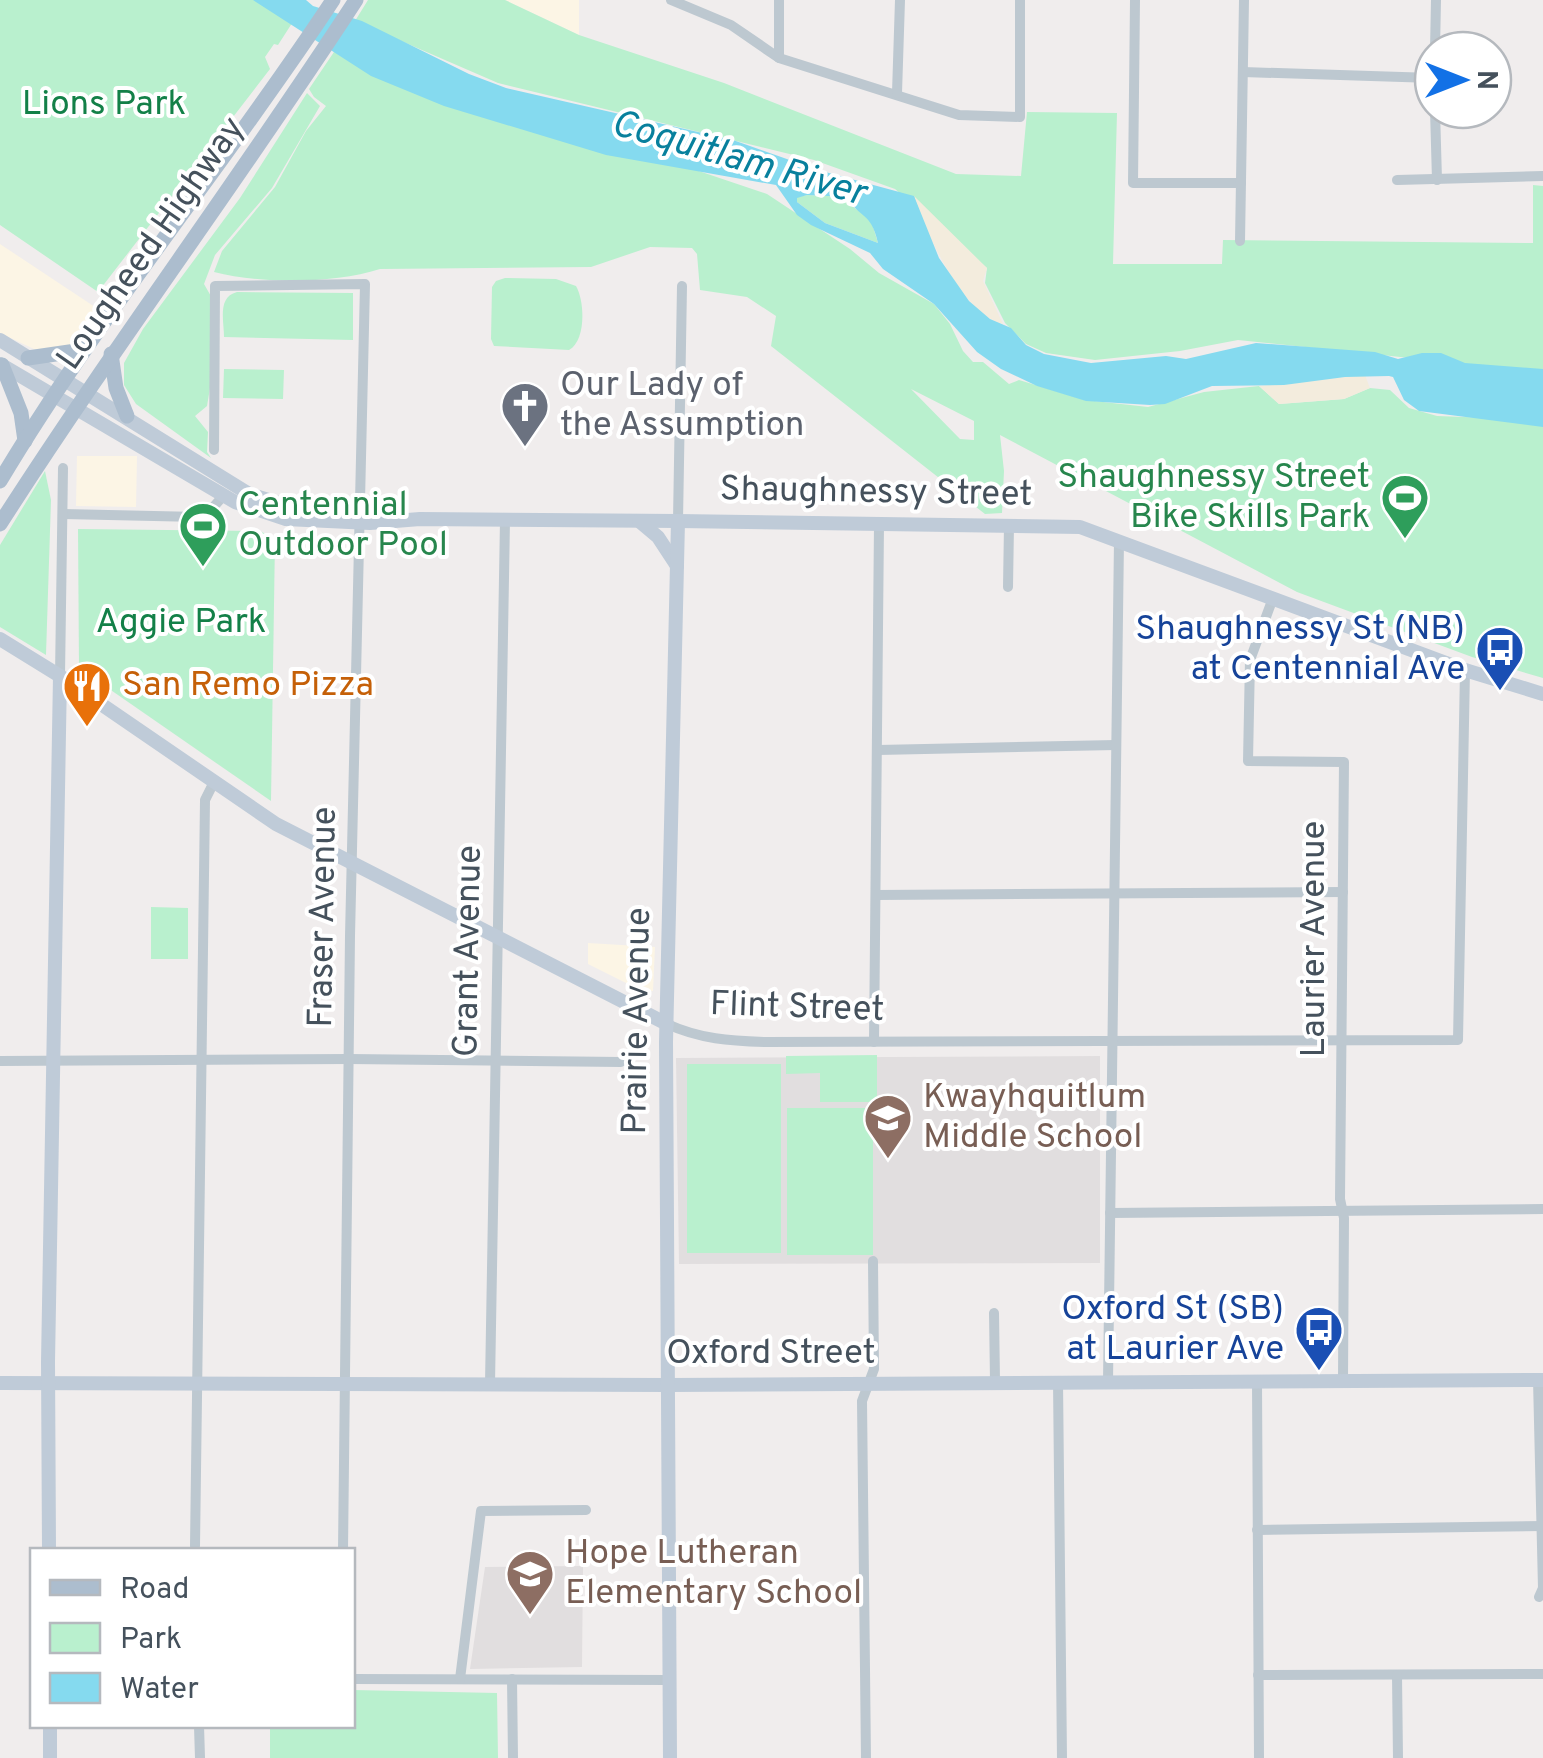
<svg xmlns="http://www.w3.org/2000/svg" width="1543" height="1758" viewBox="0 0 1543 1758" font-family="Overpass,sans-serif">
	<rect width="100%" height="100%" fill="#f0eded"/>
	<g fill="#fcf5e5">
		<polygon points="505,0 579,0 579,35"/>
		<polygon points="0,244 98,309 70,345 47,351 34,349 0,333"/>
		<polygon points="77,456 137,456 136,507 76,506"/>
		<polygon points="588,943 655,947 653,991 644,992 588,964"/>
	</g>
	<g fill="#e1dedf">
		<polygon points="1100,1056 1100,1263 679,1264 676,1058"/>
		<polygon points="583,1566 582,1667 470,1669 485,1567"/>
	</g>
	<g fill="#b9f0ce" fill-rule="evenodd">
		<polygon points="0,0 268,0 296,17 278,45 274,44 265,57 270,69 98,292 0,225"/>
		<polygon points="368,0 505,0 579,35 724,83 956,174 1021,176 1027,112 1117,113 1113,264 1222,264 1223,240 1533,243 1533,185 1543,186 1543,372 1238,340 1180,351 1095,360 1046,353 1026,344 1005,323 985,283 987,268 895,189 814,160 498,83 355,21"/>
		<path d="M336 49 767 194 850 249 879 273 934 304 950 324 963 351 973 362H983L1009 384 1019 380 1085 400 1148 407 1204 392 1259 386 1279 404 1344 399 1370 388 1390 390 1409 408 1437 416 1543 420V678L1472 657 1297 592 1000 435 1004 471 1002 513 985 514 771 346 776 316 747 297 700 290 697 254 692 248 650 247 591 267 380 269C333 284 261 284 214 272L222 251 275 187 306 131 326 106 314 97 309 89ZM911 389 974 421V440L960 439Z"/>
		<polygon points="307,93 320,106 272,188 215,255 204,284 212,298 210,388 207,406 195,416 208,432 207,452 211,458 136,404 124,385 124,363 143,329 240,198"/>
		<polygon points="807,195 848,197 852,206 871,220 878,243 825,223 797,202 797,197"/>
		<path d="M505 278 556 279 576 286C585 302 586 341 569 350L494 346 491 339 492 287 496 281Z"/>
		<path d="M237 292 353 293V340L224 337C224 321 217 297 237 292Z"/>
		<polygon points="224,369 284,370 283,399 223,398"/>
		<polygon points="45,471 51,500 46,655 0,627 0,545"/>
		<polygon points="78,529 260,531 275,539 271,801 79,668"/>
		<polygon points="151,907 188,908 188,959 151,959"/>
		<polygon points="877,1055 877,1102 820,1102 820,1073 786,1074 786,1056"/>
		<rect x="687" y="1064" width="94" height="189"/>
		<rect x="787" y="1108" width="86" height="147"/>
		<polygon points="353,1690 497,1693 498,1758 270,1758 270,1726 352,1726"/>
	</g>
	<g fill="#f3ecdd">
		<path d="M914 196 987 268 983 281 1003 324C963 315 926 233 914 196Z"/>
		<polygon points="1365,375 1370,388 1344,399 1279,404 1259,386"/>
	</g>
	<path fill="#85daef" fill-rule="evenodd" d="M253 0H306L313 6 362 21 469 74 506 88 733 140 818 170 914 196 939 258 969 301 990 319 1011 328 1026 345 1044 354 1091 363 1166 356 1186 359 1256 343 1375 352 1398 359 1422 353H1441L1465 363 1543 369V427L1419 411 1404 400 1393 377 1389 376 1345 377 1284 385 1212 386 1165 404 1150 405 1086 401 1037 386 1001 369 977 352 934 304 883 269 870 253 811 225 797 215 776 185 606 155 444 106 371 76ZM807 195 848 197C858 219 871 210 878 243L825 223 797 202V198Z"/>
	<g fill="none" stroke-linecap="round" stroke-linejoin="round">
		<g stroke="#bdc8d0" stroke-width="10">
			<polyline points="671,0 731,25 779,58 959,115 1020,117 1020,0"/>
			<polyline points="1135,0 1133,183 1241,183"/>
			<polyline points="1435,50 1436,0"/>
			<polyline points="779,58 779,0"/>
			<polyline points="1243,72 1433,78"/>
			<polyline points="897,93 900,0"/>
			<polyline points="1435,110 1437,180"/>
			<polyline points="1397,180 1543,176"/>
			<polyline points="1240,241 1244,0"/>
			<polyline points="214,450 215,286 365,284 350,936 343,1550"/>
			<polyline points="63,514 199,517 209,512 224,495"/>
			<polyline points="678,521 682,286"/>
			<polyline points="1008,587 1009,525"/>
			<polyline points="1273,598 1250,660 1248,761 1344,762 1340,1199 1344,1218 1343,1380"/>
			<polyline points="60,676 63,468"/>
			<polyline points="878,750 1116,745"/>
			<polyline points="876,895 1343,892"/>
			<path d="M667 1024C700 1039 730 1041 766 1042L1458 1040 1465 670"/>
			<polyline points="874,1042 879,524"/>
			<polyline points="0,1061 349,1059 621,1062"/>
			<polyline points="1110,1213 1543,1209"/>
			<polyline points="994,1313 995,1381"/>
			<polyline points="1538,1380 1543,1588 1539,1597"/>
			<polyline points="1058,1381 1062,1758"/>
			<polyline points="1257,1381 1259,1758"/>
			<polyline points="1108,1382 1119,540"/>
			<polyline points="490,1384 505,520"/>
			<polyline points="1257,1530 1543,1526"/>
			<polyline points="195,1546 205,800 214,782"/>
			<polyline points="1258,1675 1543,1674"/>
			<polyline points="1397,1675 1398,1758"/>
			<polyline points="352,1679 669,1680"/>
			<polyline points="460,1679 481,1511 586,1510"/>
			<polyline points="512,1679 513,1758"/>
			<polyline points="199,1726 200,1758"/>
			<polyline points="866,1758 862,1401 874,1369 873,1261"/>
		</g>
		<g stroke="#bfcbd8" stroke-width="14">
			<polyline points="0,340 249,494 298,509 384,514"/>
			<polyline points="0,364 235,502 286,519 370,523 420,519 678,521 1080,527 1465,670 1543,694"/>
			<polyline points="639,521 658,537 677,566"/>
			<polyline points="0,639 60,676 276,824 667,1024"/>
			<polyline points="0,1383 669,1385 1543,1380"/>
			<polyline points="49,1550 48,1362 60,676"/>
			<polyline points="50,1726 50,1758"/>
			<polyline points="670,1758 666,1042 678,521"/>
		</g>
		<g stroke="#acbdce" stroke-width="15">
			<polyline points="111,354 116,388 127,416"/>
			<polyline points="28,358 83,350"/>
			<polyline points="2,365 21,413 25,441"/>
			<path d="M0 481C100 313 226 163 333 0"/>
			<path d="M0 524C114 346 241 177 356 0"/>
		</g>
	</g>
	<defs>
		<g id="church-pin" transform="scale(2.5)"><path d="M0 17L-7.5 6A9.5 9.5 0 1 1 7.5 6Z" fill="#6b7280" stroke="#fff"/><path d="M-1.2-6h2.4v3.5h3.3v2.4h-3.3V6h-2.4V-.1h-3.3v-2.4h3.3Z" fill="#fff"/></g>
		<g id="stadium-pin" transform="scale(2.5)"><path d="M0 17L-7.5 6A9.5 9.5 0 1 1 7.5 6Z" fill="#2e9e5b" stroke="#fff"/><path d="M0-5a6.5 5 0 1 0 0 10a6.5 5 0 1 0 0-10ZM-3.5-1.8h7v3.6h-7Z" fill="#fff"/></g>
		<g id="bus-pin" transform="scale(2.5)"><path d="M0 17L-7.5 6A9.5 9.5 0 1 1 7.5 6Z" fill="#1a4fb4" stroke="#fff"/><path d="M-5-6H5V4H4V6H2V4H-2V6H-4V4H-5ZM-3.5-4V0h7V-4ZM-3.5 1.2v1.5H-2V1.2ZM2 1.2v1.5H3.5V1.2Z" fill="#fff"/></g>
		<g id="restaurant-pin" transform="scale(2.5)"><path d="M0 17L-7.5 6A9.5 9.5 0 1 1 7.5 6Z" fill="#e8710a" stroke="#fff"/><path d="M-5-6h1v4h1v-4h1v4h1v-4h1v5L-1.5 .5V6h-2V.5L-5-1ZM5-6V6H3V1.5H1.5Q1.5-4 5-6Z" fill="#fff"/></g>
		<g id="school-pin" transform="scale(2.5)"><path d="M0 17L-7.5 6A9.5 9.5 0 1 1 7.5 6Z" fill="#8d6e63" stroke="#fff"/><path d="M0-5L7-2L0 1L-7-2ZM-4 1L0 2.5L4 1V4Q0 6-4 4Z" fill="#fff"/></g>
	</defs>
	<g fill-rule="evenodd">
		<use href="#church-pin" x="525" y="406"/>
		<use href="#stadium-pin" x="1405" y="498"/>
		<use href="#stadium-pin" x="203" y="526"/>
		<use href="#bus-pin" x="1500" y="650"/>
		<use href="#restaurant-pin" x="87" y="686"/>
		<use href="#school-pin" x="888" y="1118"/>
		<use href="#bus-pin" x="1319" y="1330"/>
		<use href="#school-pin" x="530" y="1574"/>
	</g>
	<g text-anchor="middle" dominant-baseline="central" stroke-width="8" stroke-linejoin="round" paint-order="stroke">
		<g font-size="35" fill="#138048" stroke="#fff">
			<text x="104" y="105">Lions Park</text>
			<text x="181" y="623">Aggie Park</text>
		</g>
		<g font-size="35" fill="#45515c" stroke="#fff">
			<text transform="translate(152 244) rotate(-55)">Lougheed Highway</text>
			<text transform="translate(876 493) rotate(1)">Shaughnessy Street</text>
			<text transform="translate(324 917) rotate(-89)">Fraser Avenue</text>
			<text transform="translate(1315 939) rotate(-90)">Laurier Avenue</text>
			<text transform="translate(469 951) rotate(-89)">Grant Avenue</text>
			<text transform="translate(797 1008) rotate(2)">Flint Street</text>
			<text transform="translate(638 1021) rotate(-89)">Prairie Avenue</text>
			<text x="771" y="1354">Oxford Street</text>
		</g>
		<g font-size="35" fill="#5b616d" stroke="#fff" text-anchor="start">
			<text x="560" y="386">Our Lady of<tspan x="560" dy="40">the Assumption</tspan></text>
		</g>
		<g font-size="35" fill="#27864d" stroke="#fff" text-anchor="end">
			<text x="1370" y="478">Shaughnessy Street<tspan x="1370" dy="40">Bike Skills Park</tspan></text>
			<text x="238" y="506" text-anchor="start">Centennial<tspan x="238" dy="40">Outdoor Pool</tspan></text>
		</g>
		<g font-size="35" fill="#164399" stroke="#fff" text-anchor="end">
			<text x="1465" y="630">Shaughnessy St (NB)<tspan x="1465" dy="40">at Centennial Ave</tspan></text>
			<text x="1284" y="1310">Oxford St (SB)<tspan x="1284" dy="40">at Laurier Ave</tspan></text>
		</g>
		<g font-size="35" fill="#c56008" stroke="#fff" text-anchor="start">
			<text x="122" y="686">San Remo Pizza</text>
		</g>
		<g font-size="35" fill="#785e54" stroke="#fff" text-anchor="start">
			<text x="923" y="1098">Kwayhquitlum<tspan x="923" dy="40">Middle School</tspan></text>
			<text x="565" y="1554">Hope Lutheran<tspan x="565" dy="40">Elementary School</tspan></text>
		</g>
		<g font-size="38" font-style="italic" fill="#08809d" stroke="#fff">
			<text transform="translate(738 160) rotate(16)">Coquitlam River</text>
		</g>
	</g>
	<rect x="30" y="1548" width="325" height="180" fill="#ffffff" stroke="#b5b9be" stroke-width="2.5"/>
	<rect x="50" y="1580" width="50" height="15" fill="#acbdce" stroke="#b5b9be" stroke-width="2.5"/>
	<text x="120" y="1598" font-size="30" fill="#45515c">Road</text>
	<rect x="50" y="1623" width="50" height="30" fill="#b9f0ce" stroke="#b5b9be" stroke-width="2.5"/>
	<text x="120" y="1648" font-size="30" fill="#45515c">Park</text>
	<rect x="50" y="1673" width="50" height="30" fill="#85daef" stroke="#b5b9be" stroke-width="2.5"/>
	<text x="120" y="1698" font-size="30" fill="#45515c">Water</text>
	<g transform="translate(1463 80) rotate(90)"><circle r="48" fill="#ffffff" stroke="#b5b9be" stroke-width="2.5"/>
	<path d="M0-8L18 38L0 25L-18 38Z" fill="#1271e6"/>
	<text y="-15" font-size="28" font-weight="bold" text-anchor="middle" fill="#45515c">N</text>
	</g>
</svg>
